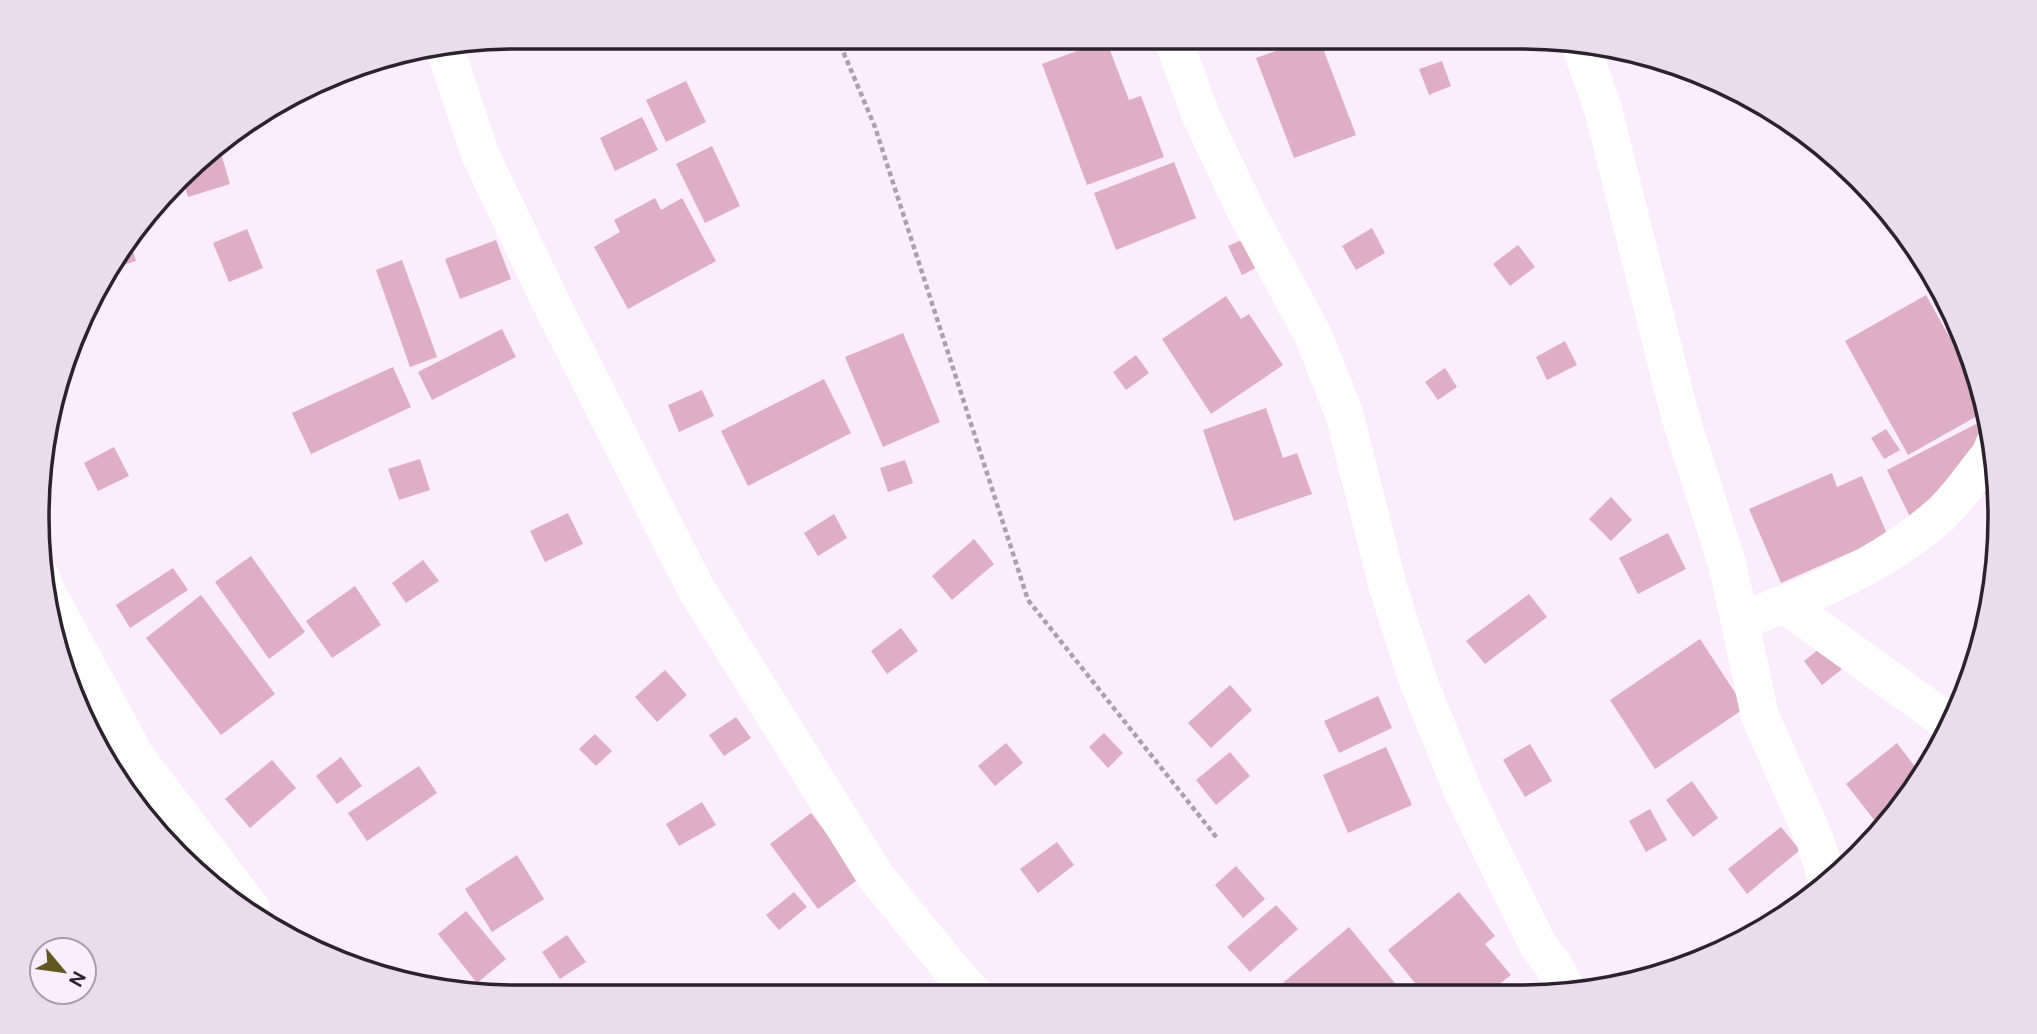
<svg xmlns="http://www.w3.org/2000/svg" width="2037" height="1034" viewBox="0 0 2037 1034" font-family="'DM Sans',sans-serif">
	<rect width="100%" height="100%" fill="#fbecfe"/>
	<g fill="#deaec4">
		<polygon points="1312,38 1319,38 1356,135 1294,158 1256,58"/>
		<polygon points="1106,40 1129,100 1141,96 1164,157 1087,185 1042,64"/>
		<polygon points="1442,61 1451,86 1429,95 1419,69"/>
		<polygon points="686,81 706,122 666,142 646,100"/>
		<polygon points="642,117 658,150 615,171 600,138"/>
		<polygon points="218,143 230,184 188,197 183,181"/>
		<polygon points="712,146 740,206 705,223 676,164"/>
		<polygon points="1174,162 1196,218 1116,250 1094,193"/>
		<polygon points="655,198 661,210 682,198 716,261 628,309 594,247 620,232 614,220"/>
		<polygon points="1372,228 1385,253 1356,270 1342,246"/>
		<polygon points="247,229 263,268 229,282 213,243"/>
		<polygon points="1251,236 1264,264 1242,275 1228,246"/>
		<polygon points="129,238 136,261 107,270 117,251"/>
		<polygon points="496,240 511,279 460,299 445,259"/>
		<polygon points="1518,245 1535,267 1510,286 1493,264"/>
		<polygon points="402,260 437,357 410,367 376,270"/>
		<polygon points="1926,295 1955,347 1965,341 1975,362 1986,411 1908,455 1845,341"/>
		<polygon points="1226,296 1241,319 1249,314 1283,365 1211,414 1162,339"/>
		<polygon points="502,329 516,357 432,400 418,372"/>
		<polygon points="903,333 940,422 883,447 845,357"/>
		<polygon points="1565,341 1577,365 1547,380 1536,357"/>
		<polygon points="1136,355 1149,373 1126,390 1113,372"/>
		<polygon points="393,367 411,407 311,454 292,413"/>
		<polygon points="1445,368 1457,387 1438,400 1425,382"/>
		<polygon points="824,379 851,433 748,486 721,431"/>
		<polygon points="702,390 714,416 679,432 668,405"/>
		<polygon points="1266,408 1283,458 1297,453 1312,494 1234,521 1203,430"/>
		<polygon points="1978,423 1996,461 1997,487 1916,529 1887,470"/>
		<polygon points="1886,429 1900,450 1884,459 1871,438"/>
		<polygon points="114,447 129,476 98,491 84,463"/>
		<polygon points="420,459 430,490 399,500 388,469"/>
		<polygon points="905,460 913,483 888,492 880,468"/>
		<polygon points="1832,473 1837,487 1862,476 1888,536 1781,583 1749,509"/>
		<polygon points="1611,497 1632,520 1611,541 1589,519"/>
		<polygon points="568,513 583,544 545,562 530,531"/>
		<polygon points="834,514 847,538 818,556 804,533"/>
		<polygon points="1668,533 1686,569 1638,594 1619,558"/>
		<polygon points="974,539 994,564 952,600 932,576"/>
		<polygon points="251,556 305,632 269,659 215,582"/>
		<polygon points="423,560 439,581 406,603 392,583"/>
		<polygon points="173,568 188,590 130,628 116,605"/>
		<polygon points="355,586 381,625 332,658 306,621"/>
		<polygon points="1529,594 1547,617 1485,664 1466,641"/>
		<polygon points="201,595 275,694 221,735 146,638"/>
		<polygon points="901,628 918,651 887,674 871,651"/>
		<polygon points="1700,639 1745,708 1655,769 1610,700"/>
		<polygon points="1828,642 1847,665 1822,685 1804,661"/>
		<polygon points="665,670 687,695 657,722 635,697"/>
		<polygon points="1230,685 1252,710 1211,748 1188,723"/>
		<polygon points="1378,696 1392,728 1339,753 1324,721"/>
		<polygon points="736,717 751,738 724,756 709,735"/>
		<polygon points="1104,733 1123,753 1108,768 1089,747"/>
		<polygon points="595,734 612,751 596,766 579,749"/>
		<polygon points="1006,743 1023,763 995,786 978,766"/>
		<polygon points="1897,743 1922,776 1912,791 1875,821 1846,784"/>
		<polygon points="1530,744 1552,781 1525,797 1503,760"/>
		<polygon points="1386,747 1412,805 1348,833 1323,775"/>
		<polygon points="1230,752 1250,776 1216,805 1196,780"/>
		<polygon points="341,757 362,786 337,804 316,776"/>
		<polygon points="272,760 296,788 250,828 225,799"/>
		<polygon points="419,766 437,793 367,841 348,813"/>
		<polygon points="1692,781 1718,818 1693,837 1666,800"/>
		<polygon points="702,802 716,825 679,846 666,824"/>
		<polygon points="1650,809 1667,840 1646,852 1629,821"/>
		<polygon points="811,813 860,878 818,909 770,844"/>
		<polygon points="1881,821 1886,824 1871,839"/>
		<polygon points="1781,827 1800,850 1747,894 1728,869"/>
		<polygon points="1057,842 1074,865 1038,893 1020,869"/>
		<polygon points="517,855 544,899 492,932 465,889"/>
		<polygon points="1236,866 1265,899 1243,918 1215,885"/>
		<polygon points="794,892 807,907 779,930 766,915"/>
		<polygon points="1459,892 1495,936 1485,944 1511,975 1488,993 1424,994 1388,950"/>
		<polygon points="1276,905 1298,929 1250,972 1227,947"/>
		<polygon points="466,911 506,959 477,983 438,934"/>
		<polygon points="1349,927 1399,988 1392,994 1282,994 1277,988"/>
		<polygon points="567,935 586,962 560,979 542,952"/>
		<polygon points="387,972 395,981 381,977"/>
		<polygon points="1510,984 1518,993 1500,993"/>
	</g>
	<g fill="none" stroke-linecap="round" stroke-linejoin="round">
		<polyline stroke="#ab9fae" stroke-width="4.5" stroke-dasharray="5 3.5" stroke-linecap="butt" points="837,37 875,127 1028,600 1217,838"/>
		<g stroke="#fff" stroke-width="38">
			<polyline points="1172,37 1201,116 1247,213 1313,335 1344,413 1388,587 1417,678 1464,794 1538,945 1553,965 1568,993"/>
			<polyline points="1580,43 1603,109 1680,416 1727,563 1760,716 1815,840 1828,882"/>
			<polyline points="445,49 480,154 555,311 696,589 876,877 961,981 975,995"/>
			<polyline points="41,577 46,591 136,757 251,909"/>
			<polyline points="1786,605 1952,725"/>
			<path d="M1740 620C1810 597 1887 563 1942 513 1960 496 1974 474 1990 455L1994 445"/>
		</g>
	</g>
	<path d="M0 0H2037V1034H0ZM517 49H1520A468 468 0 0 1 1988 517V517A468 468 0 0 1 1520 985H517A468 468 0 0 1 49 517V517A468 468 0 0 1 517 49Z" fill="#eadced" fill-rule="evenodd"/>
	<path fill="none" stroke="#2b222e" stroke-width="3.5" d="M517 49H1520A468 468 0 0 1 1988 517V517A468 468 0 0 1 1520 985H517A468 468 0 0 1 49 517V517A468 468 0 0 1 517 49Z"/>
	<g transform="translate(63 971) rotate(119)"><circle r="33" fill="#fbecfe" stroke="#a89bab" stroke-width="2"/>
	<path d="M0-5L12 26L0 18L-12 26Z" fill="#625623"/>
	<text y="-10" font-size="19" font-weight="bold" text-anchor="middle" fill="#2b222e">N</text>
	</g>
</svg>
